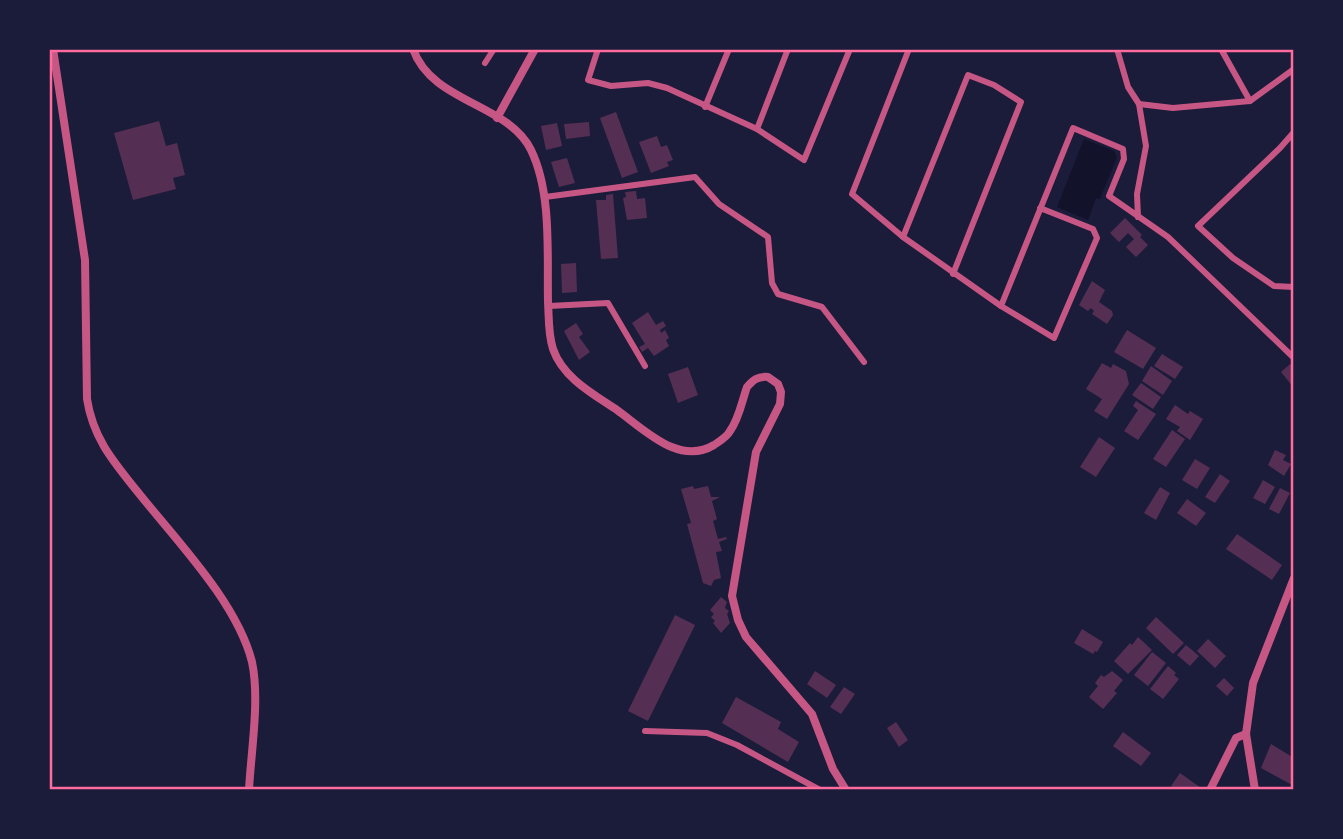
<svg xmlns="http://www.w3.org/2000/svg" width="1343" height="839" viewBox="0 0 1343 839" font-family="Signika,sans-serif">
	<rect width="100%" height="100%" fill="#1b1b3a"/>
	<polygon fill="#12122b" points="1084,139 1114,151 1117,157 1100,199 1096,198 1088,220 1057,207"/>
	<g fill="#542f53">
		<polygon points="616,112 638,172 622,178 600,118"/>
		<polygon points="159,121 166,146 177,143 185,175 173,178 176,189 133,200 114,133"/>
		<polygon points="589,122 590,136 566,139 564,124"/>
		<polygon points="557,123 562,146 546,150 541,126"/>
		<polygon points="657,136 661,147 667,145 673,160 667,162 669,166 651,173 639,142"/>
		<polygon points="567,158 575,183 559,187 551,162"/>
		<polygon points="636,191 637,199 645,198 647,218 627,220 623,198 626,197 625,192"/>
		<polygon points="613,194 618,258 601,259 596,200 606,200 606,195"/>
		<polygon points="1125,218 1142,235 1140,237 1148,245 1136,257 1126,247 1134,239 1128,233 1119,242 1110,233"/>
		<polygon points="576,263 577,292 562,293 561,264"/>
		<polygon points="1092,281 1105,290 1099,302 1112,311 1113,315 1107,324 1092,314 1094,311 1091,308 1088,311 1079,305"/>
		<polygon points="648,312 656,325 663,321 666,326 660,330 661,333 665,330 669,338 666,340 669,346 654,356 648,348 642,352 639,347 645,344 632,323"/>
		<polygon points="576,323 583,334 579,337 590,352 579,360 564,331"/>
		<polygon points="1127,330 1156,348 1143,369 1114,352"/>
		<polygon points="1162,354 1183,367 1175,379 1154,366"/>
		<polygon points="1102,363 1111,368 1113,364 1126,371 1129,384 1107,419 1094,411 1102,399 1086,389"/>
		<polygon points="1290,364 1294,368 1294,388 1281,372"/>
		<polygon points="1151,366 1172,381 1163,395 1142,381"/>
		<polygon points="688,367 698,395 678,403 668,374"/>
		<polygon points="1141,383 1161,397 1153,409 1132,395"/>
		<polygon points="1136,401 1156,414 1138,440 1124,431 1138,410 1133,406"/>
		<polygon points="1175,405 1188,414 1190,411 1203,419 1190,440 1177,431 1180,427 1166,419"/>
		<polygon points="1172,430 1185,439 1166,467 1153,459"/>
		<polygon points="1099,437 1115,448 1096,477 1080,467"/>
		<polygon points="1275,450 1286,455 1283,460 1291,464 1284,476 1268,465"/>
		<polygon points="1195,459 1210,468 1197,489 1182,480"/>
		<polygon points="1220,474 1230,481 1215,503 1205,497"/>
		<polygon points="1263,480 1275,487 1265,504 1253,498"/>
		<polygon points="693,486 694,489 708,486 711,497 720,497 712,501 717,519 713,521 718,539 726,537 727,539 719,542 722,551 716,552 721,578 714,580 711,586 703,583 687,524 691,523 681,489"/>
		<polygon points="1160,487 1170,493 1156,520 1144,513"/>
		<polygon points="1280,488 1290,493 1279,514 1269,509"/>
		<polygon points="1187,499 1206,513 1196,526 1177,513"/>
		<polygon points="1237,534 1282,565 1272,580 1226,549"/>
		<polygon points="721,597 727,602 725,608 729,611 727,614 730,623 721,633 713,623 715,621 711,617 714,614 710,610"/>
		<polygon points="675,615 695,625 648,721 628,711"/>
		<polygon points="1156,617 1184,643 1173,654 1146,628"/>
		<polygon points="1082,629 1103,642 1097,652 1095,651 1093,654 1074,643"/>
		<polygon points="1138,637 1152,650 1128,674 1114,661 1130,643 1132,645"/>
		<polygon points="1208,639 1226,656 1215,668 1197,651"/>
		<polygon points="1186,645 1199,656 1190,666 1177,655"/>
		<polygon points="1152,652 1166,663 1148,686 1134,675"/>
		<polygon points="1168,666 1176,673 1174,675 1179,679 1163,699 1150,689"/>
		<polygon points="815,671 836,685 827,698 807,684"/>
		<polygon points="1112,671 1123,680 1114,691 1117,693 1103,709 1089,697 1098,686 1095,683 1101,675 1104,677"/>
		<polygon points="1224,678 1234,688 1227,696 1216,686"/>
		<polygon points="844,687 855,694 841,714 830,707"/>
		<polygon points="736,697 781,722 778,729 799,742 788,762 722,723"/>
		<polygon points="896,722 908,740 899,747 887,728"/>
		<polygon points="1123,732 1151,753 1141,766 1113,746"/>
		<polygon points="1271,744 1294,758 1294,786 1261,768"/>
		<polygon points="1180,773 1204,790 1177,790 1171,786"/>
	</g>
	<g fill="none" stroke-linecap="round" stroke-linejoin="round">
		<g stroke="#c65784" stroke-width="6">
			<polyline points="598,49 588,80 611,86 648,83 667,88 757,129 804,160 850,49"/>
			<polyline points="909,49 852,194 903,237 1001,306"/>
			<polyline points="1117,49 1128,87 1139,104 1146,146 1137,194 1138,217"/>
			<polyline points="1221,49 1250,101"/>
			<polyline points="485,63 494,49"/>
			<polyline points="1139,104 1173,108 1250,101 1294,69"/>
			<polyline points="705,107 729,49"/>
			<polyline points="757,129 788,49"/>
			<polyline points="1294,132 1280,148 1198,226 1233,258 1274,286 1294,287"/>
			<polyline points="545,197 695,177 719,204 768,237 772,283 778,294 822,307 864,362"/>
			<polyline points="1040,208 1093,229 1097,238 1054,338 1001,306 1073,128 1123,149 1124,159 1109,196 1168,237 1294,358"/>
			<polyline points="903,237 968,75 994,85 1021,102 953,274"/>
			<polyline points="549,306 608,303 645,366"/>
			<polyline points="645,731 707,733 737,745 820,790"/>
		</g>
		<g stroke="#c65784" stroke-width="8">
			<path d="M53 49 85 260 87 399C93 438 113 461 137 491 175 539 237 602 252 662 260 700 251 751 249 790"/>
			<path d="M413 49C432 103 508 103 531 150 552 193 547 254 548 302 549 317 548 334 553 349 563 378 593 394 617 410 645 430 679 466 714 445 720 441 727 437 730 431 739 419 742 401 747 387 753 380 758 376 768 377L778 384 781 392 780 404 756 452 732 596 738 620 746 637 812 714 833 769 846 790"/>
			<polyline points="497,118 535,49"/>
			<polyline points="1210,790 1236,738 1246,734"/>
			<polyline points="1255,790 1246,734 1253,683 1294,578"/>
		</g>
	</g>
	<rect width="1343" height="839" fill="none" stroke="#1b1b3a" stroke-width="102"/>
	<rect x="51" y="51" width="1241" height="737" fill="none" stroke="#ff6b9d" stroke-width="2.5"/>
</svg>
